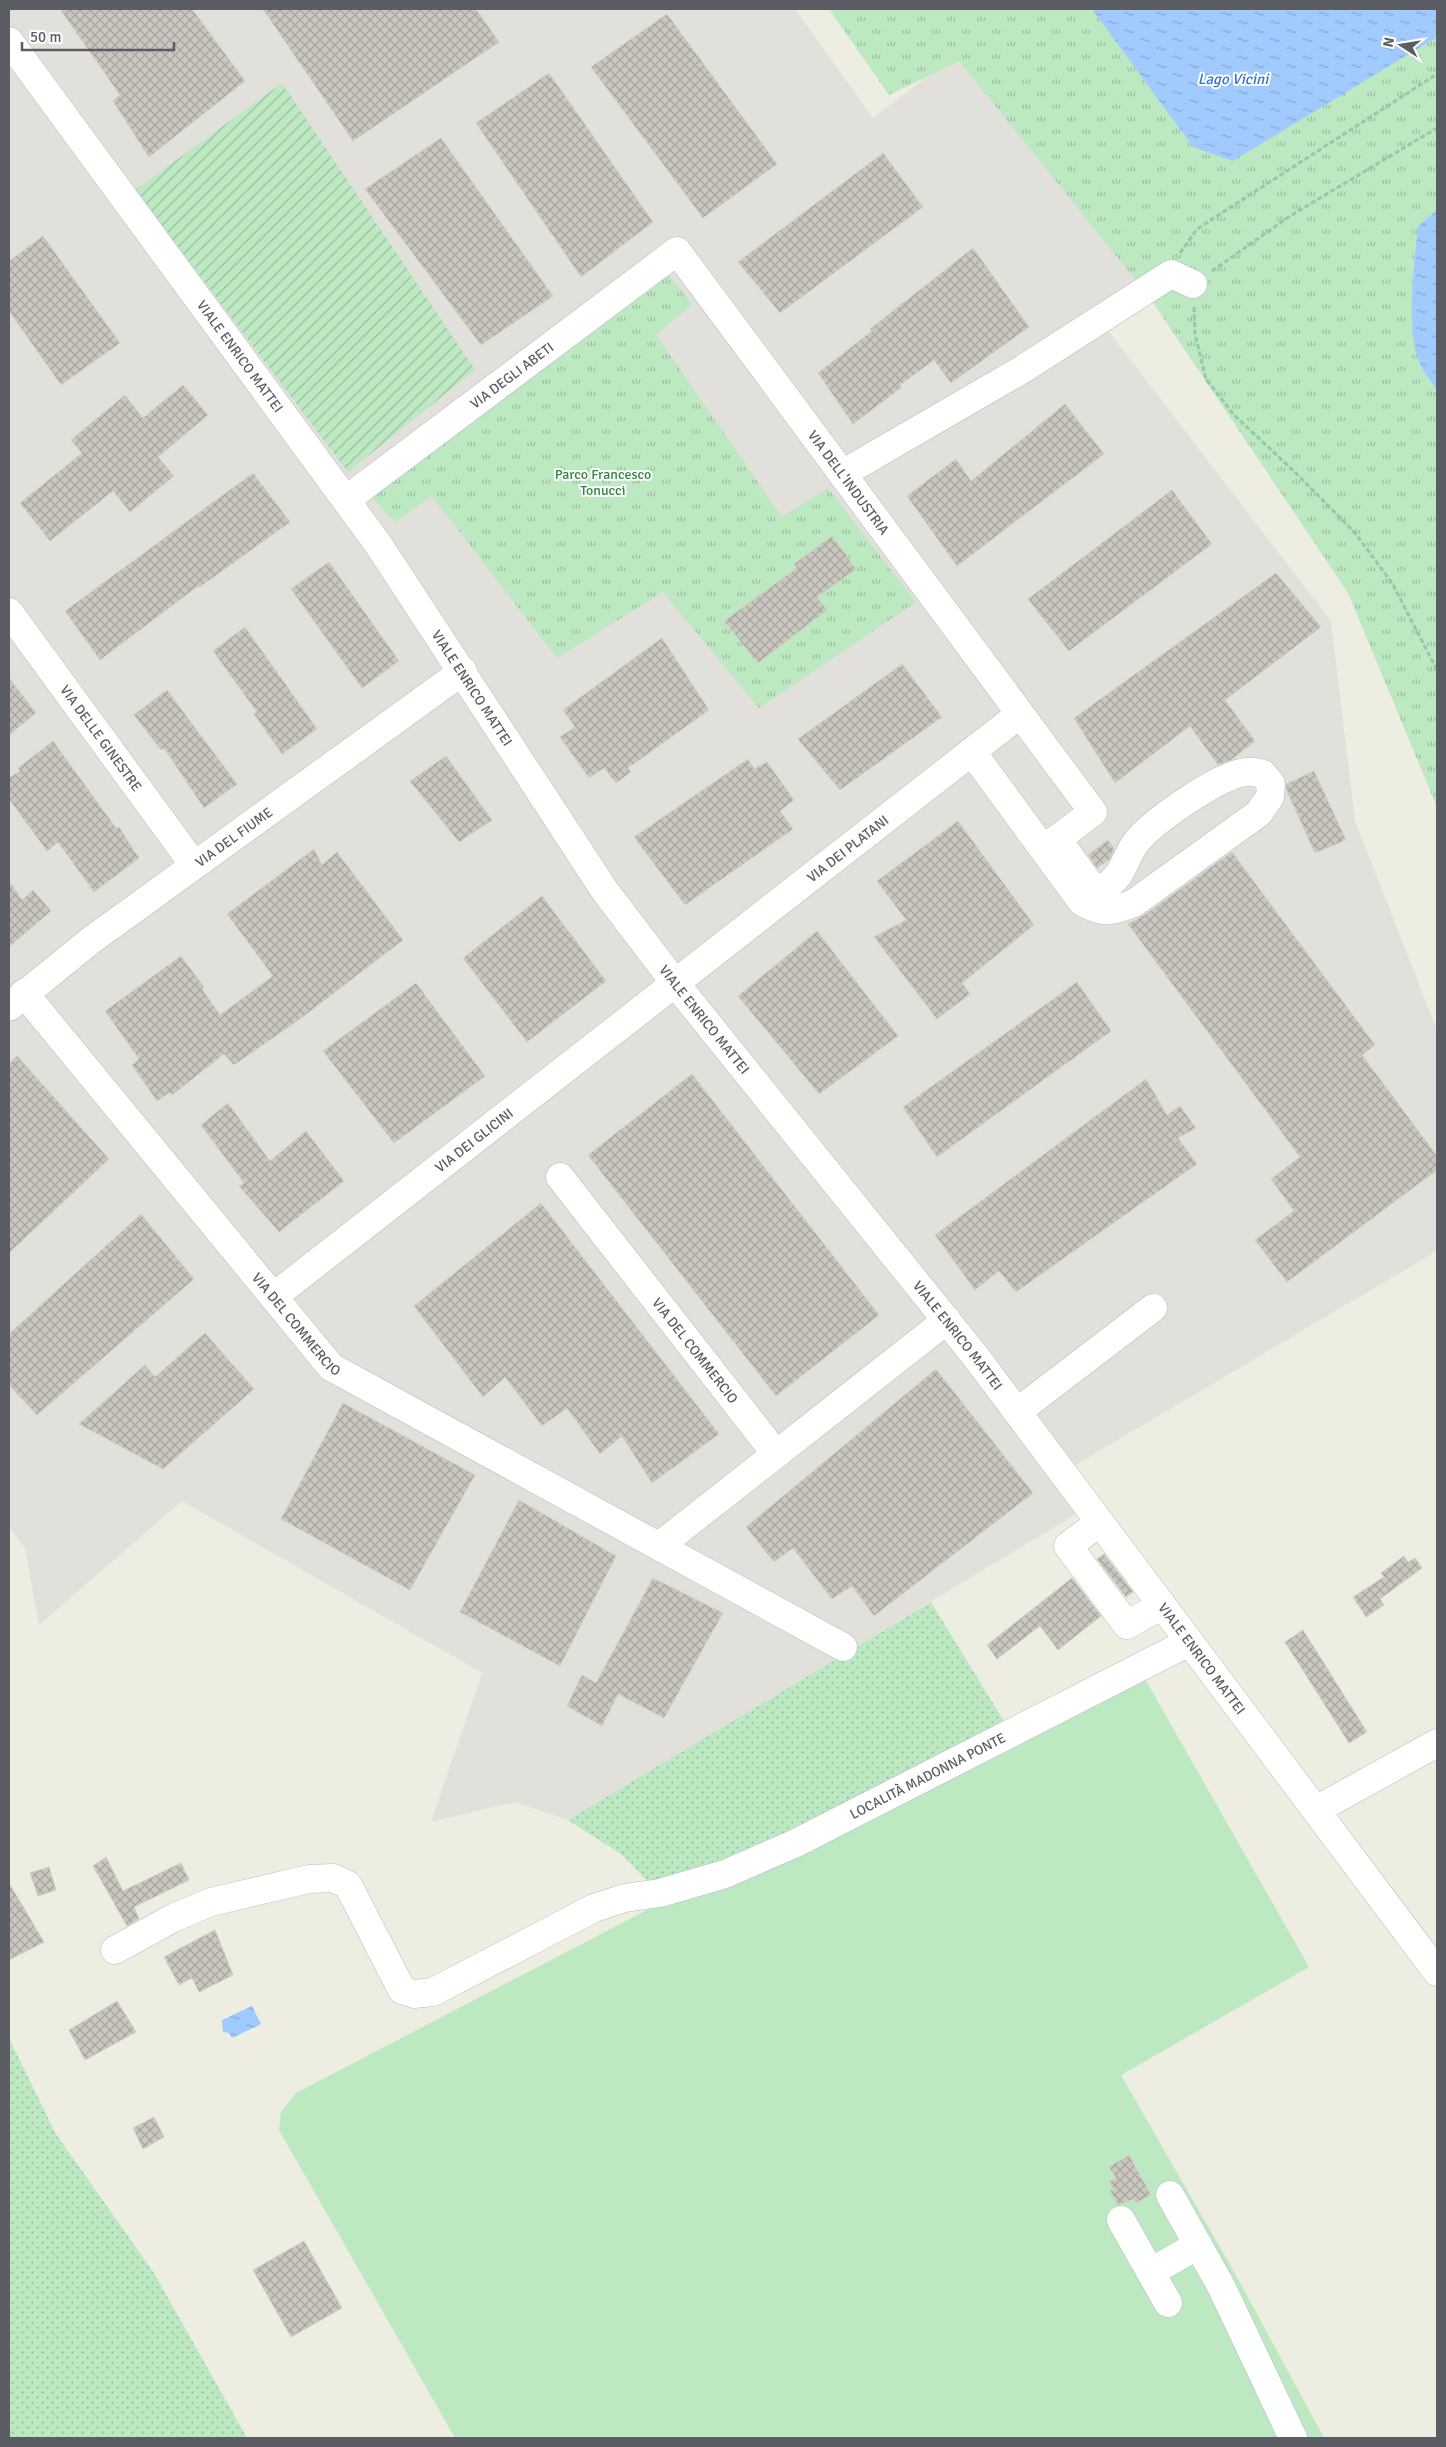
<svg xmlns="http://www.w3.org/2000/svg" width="1446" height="2447" viewBox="0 0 1446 2447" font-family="Signika,sans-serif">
	<defs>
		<pattern id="grass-dots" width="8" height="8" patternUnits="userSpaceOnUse" patternTransform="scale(1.25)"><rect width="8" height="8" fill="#bce8c2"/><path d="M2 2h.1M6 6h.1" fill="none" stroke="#9cbfa1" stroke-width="1.8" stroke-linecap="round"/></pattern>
		<pattern id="park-tufts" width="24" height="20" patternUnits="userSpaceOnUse" patternTransform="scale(1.25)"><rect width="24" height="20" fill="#bce8c2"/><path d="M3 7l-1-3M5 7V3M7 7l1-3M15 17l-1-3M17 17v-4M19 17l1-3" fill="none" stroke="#9cbfa1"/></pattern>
		<pattern id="garden-furrows" width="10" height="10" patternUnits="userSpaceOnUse" patternTransform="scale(1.25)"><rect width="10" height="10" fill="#bce8c2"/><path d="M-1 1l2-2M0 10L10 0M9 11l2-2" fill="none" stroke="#9cbfa1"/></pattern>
		<pattern id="water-ripples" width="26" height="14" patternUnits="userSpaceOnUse" patternTransform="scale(1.25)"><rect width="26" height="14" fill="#a1caff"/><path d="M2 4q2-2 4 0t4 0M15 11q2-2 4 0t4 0" fill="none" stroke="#86a7d2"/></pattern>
		<pattern id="building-cross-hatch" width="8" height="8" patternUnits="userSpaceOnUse" patternTransform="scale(1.25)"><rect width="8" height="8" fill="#c9c7bf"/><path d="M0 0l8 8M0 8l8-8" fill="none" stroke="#a6a59f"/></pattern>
	</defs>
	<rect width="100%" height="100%" fill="#eeede2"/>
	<polygon fill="#e2e0da" points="9,9 795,9 873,118 1006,17 1164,273 1096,315 1331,621 1355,821 1437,1030 1437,1251 1077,1464 1054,1481 1078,1513 568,1820 514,1802 431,1822 482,1673 182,1501 39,1625 25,1548 9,1527"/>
	<g fill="url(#grass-dots)">
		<polygon points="931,1602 1005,1723 666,1900 621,1854 568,1820"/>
		<polygon points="9,2038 56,2134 154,2273 247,2438 9,2438"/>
	</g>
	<g fill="url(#park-tufts)">
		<polygon points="829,9 1437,9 1437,807 1348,593 1148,295 959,61 889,95"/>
		<polygon points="669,275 692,304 656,335 782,517 828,488 916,602 759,708 663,592 557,658 432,496 395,522 372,497"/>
	</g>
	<polygon fill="url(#garden-furrows)" points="282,83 475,370 348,472 135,190"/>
	<polygon fill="#bce8c2" points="1141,1672 1309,1967 1121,2075 1237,2277 1324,2438 455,2438 279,2130 281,2112 296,2093 666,1900"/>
	<g fill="url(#water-ripples)">
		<polygon points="1092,9 1437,9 1437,37 1233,161 1193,147"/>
		<path d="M1437 210V390C1428 379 1418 363 1415 349 1408 311 1414 265 1418 226Z"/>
		<polygon points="252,2006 261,2024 232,2038 229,2033 223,2032 222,2020"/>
	</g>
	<g fill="url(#building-cross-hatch)" stroke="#d4d0c0">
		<polygon points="60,9 192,9 245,81 149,157 113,101 120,95"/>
		<polygon points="263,9 476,9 499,42 353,141"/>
		<polygon points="667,14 777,164 703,218 591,67"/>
		<polygon points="549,73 653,222 581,277 476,123"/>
		<polygon points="441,138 553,296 481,345 365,189"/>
		<polygon points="883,153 923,207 780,313 738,262"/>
		<polygon points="43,236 120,343 61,385 9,311 9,261"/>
		<polygon points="973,248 1029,327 951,383 934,360 900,385 902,387 853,424 818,373 872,331 870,329"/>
		<polygon points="183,385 208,415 158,457 174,476 130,512 113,491 50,541 20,503 82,453 71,440 125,395 143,418"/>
		<polygon points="1065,404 1104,454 957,566 907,496 956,459 971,481"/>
		<polygon points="253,473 290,522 200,587 198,586 100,660 65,611"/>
		<polygon points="1172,490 1212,544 1069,651 1028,599"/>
		<polygon points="832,536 856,569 817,597 827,610 758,663 724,621 797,568 794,564"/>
		<polygon points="329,562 399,661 362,688 291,589"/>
		<polygon points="1276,573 1321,627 1225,700 1255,741 1231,760 1218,765 1190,726 1115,783 1074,718"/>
		<polygon points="245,627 317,729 282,754 254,714 257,712 213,651"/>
		<polygon points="662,638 709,710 628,768 631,772 616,783 604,768 589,778 560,737 575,727 563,710"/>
		<polygon points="902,664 942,717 840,790 798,739"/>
		<polygon points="9,678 36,713 9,735"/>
		<polygon points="167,690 237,784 204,808 164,748 161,750 134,715"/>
		<polygon points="53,741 116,828 119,827 139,858 94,892 58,842 47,851 9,799 9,778 20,771 18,768"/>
		<polygon points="446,756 492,820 459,842 410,781"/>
		<polygon points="748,759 754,769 767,762 794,800 780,811 793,829 685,905 634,837"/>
		<polygon points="1314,771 1346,840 1315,853 1286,789 1286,784"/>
		<polygon points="958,821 1034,925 962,983 970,994 937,1019 874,937 906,920 877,881"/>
		<polygon points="1108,840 1114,849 1110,859 1097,868 1088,855"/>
		<polygon points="314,849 322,865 337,852 403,940 300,1019 234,1065 224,1054 172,1095 170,1092 157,1101 132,1065 139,1059 105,1011 181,956 204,987 202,989 220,1015 273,976 227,914"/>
		<polygon points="1232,852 1375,1045 1362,1055 1437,1156 1437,1170 1287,1282 1255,1240 1294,1211 1271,1179 1300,1157 1128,924 1143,916"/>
		<polygon points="9,881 22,900 33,890 51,911 9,947"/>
		<polygon points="542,896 606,981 527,1042 463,958"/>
		<polygon points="817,931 898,1036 819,1094 738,996"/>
		<polygon points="1077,982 1111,1031 937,1157 903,1107"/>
		<polygon points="416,983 485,1076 394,1143 323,1051"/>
		<polygon points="17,1056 109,1159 9,1253 9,1064"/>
		<polygon points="692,1074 879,1315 776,1396 588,1155"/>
		<polygon points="1146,1079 1167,1115 1180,1106 1196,1128 1178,1138 1197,1164 1016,1292 999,1271 975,1290 935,1235"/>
		<polygon points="228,1103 270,1161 306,1131 344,1181 279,1232 239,1186 244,1183 201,1125"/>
		<polygon points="541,1203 719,1434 652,1483 622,1436 600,1454 567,1408 542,1426 505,1377 483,1397 414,1306"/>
		<polygon points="141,1214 194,1279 37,1415 9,1385 9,1334"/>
		<polygon points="205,1333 254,1389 163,1469 79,1424 145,1365 155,1377"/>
		<polygon points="936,1369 1033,1493 874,1616 852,1586 832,1599 793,1548 774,1562 746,1527"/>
		<polygon points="343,1403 475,1475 410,1590 281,1519"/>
		<polygon points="519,1500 616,1556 560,1666 460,1612"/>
		<polygon points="1104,1554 1133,1592 1126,1597 1097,1559"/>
		<polygon points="1404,1556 1408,1562 1415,1558 1422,1568 1380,1599 1384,1605 1366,1617 1353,1597 1384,1577 1381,1573"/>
		<polygon points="653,1578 723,1613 664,1718 618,1694 602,1726 567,1706 582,1675 596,1683"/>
		<polygon points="1072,1578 1101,1616 1058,1650 1040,1626 997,1659 987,1645"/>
		<polygon points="1303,1630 1367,1732 1349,1743 1285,1642"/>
		<polygon points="106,1857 123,1891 181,1863 189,1880 134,1907 139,1919 127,1926 93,1866"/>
		<polygon points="49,1867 56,1890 38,1896 30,1873"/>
		<polygon points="9,1883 44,1942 9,1960"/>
		<polygon points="215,1930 233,1975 199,1992 192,1978 179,1985 164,1957"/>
		<polygon points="117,2001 136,2032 85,2060 69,2030"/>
		<polygon points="154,2117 164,2137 143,2149 133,2128"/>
		<polygon points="1129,2155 1151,2195 1136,2203 1134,2199 1118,2205 1110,2191 1114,2189 1109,2182 1116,2178 1109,2167"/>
		<polygon points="304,2241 342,2308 291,2337 253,2270"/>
	</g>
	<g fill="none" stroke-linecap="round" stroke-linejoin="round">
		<g stroke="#babbc2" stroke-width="29">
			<g id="minor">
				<path id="s1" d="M9 41 378 544 605 891 675 983 976 1357 1437 1972"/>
				<polyline points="842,474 1023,369 1171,274 1193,284"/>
				<path id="s2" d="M347 499 677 251 1093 812 1044 849"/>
				<path id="s3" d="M9 612 194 865"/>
				<path d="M972 752 1082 902C1104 914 1111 912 1134 903L1259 813 1270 797 1271 784 1263 774C1258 773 1252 771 1247 772 1222 773 1155 820 1138 840 1123 858 1126 875 1103 888L1091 886 1057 839"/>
				<path id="s4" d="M24 993 331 1367 843 1647"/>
				<path id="s5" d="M9 1007 90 941 463 671"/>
				<path id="s6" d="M560 1177 776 1454"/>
				<path id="s7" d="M273 1297 1020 714"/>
				<polyline points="1017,1412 1153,1308"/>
				<polyline points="1099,1523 1068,1546 1127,1625 1162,1605"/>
				<polyline points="659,1546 947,1320"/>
				<polyline points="1316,1810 1437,1743"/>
				<path id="s8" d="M115 1950 173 1918 211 1902 309 1879 333 1878 348 1885 402 1990 414 1994 433 1992 594 1908 625 1898 660 1893 725 1874 796 1843 1189 1642"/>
				<polyline points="1170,2195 1221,2286 1293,2438"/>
				<polyline points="1121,2220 1168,2303"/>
				<polyline points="1151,2272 1198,2245"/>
			</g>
		</g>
		<g stroke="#94c9ab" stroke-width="3" stroke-dasharray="5 2.5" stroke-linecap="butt">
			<polyline points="1180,253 1197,229 1437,74"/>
			<polyline points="1212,271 1290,216 1437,128"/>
			<polyline points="1194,307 1195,334 1206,379 1234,415 1299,476 1355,533 1392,583 1437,670"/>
		</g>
		<use href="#minor" stroke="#fff" stroke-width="28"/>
	</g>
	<g text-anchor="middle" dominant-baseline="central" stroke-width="4" stroke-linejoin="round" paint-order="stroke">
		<g font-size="14" fill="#5a5d64" stroke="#fff">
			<text stroke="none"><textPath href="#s1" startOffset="391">VIALE ENRICO MATTEI</textPath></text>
			<text stroke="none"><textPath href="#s2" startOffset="206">VIA DEGLI ABETI</textPath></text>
			<text stroke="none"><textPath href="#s2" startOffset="701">VIA DELL'INDUSTRIA</textPath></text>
			<text stroke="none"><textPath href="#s1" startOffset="796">VIALE ENRICO MATTEI</textPath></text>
			<text stroke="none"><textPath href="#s3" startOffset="156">VIA DELLE GINESTRE</textPath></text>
			<text stroke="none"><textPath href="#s5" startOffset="282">VIA DEL FIUME</textPath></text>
			<text stroke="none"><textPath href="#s7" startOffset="729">VIA DEI PLATANI</textPath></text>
			<text stroke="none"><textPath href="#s1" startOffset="1201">VIALE ENRICO MATTEI</textPath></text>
			<text stroke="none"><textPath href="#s7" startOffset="255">VIA DEI GLICINI</textPath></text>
			<text stroke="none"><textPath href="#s4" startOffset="429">VIA DEL COMMERCIO</textPath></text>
			<text stroke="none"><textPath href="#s1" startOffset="1606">VIALE ENRICO MATTEI</textPath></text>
			<text stroke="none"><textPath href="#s6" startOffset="220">VIA DEL COMMERCIO</textPath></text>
			<text stroke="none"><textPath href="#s1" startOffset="2011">VIALE ENRICO MATTEI</textPath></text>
			<text stroke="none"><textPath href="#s8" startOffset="941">LOCALITÀ MADONNA PONTE</textPath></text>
		</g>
		<g font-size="14" fill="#2e873e" stroke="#fff">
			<text x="603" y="474">Parco Francesco<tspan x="603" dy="16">Tonucci</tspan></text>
		</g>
		<g font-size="15" font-style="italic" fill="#3b6fcc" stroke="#fff">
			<text x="1233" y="79">Lago Vicini</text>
		</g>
	</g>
	<rect width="1446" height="2447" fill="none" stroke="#5a5d64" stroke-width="20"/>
	<g transform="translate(1401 45) rotate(282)" stroke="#ffffff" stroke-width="4" paint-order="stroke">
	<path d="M0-4L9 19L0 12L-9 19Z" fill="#5a5d64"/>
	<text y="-8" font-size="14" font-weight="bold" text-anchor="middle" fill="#5a5d64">N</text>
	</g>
	<path d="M22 42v8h152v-8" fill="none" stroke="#5a5d64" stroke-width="2.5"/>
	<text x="30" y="42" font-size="15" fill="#5a5d64" stroke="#ffffff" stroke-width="4" paint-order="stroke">50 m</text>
</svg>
